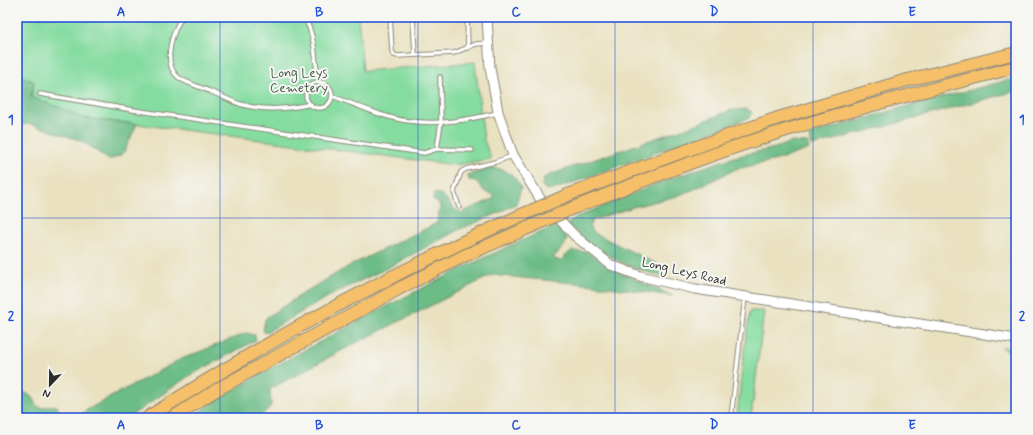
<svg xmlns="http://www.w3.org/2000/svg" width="1033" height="435" viewBox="0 0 1033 435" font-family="Mynerve,sans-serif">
	<rect width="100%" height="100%" fill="#f6f6f2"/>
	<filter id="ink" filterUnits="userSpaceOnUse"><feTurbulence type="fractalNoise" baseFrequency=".025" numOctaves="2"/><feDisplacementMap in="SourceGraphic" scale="8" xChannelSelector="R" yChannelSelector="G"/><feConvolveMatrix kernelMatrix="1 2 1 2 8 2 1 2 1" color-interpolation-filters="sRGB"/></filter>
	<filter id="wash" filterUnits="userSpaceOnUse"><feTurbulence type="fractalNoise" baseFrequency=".012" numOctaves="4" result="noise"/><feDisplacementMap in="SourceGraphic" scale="16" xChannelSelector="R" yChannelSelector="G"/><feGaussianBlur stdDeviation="0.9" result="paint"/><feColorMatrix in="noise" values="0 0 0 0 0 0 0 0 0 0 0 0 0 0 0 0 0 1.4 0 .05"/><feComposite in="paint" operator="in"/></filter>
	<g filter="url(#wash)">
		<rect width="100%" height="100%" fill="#e9e1c0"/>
		<g fill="#85dca0" stroke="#588466">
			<polygon points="17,17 358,17 363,71 475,62 484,140 491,159 455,165 137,124 82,118 63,109 31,97 34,82 17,74"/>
			<polygon points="750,311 764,311 751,418 737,418 744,350"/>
			<polygon points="1002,347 1016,349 1016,360"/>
		</g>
		<g fill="#6cbc86" stroke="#4c7458">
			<polygon points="17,74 34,82 31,97 63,109 82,118 137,124 123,154 109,160 82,141 30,124 17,125"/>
			<polygon points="1016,78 1016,91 812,146 808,135 901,108"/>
			<polygon points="747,109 752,112 749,118 553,190 545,189 542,185 544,178 552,174 697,124 731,110"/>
			<path d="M792 142 807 143 809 149 781 159 736 169 692 190 677 196 633 207 593 220 589 227 596 234 663 267 668 272 666 277C642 272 621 263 600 251 588 245 578 233 568 225L570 222 576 217 666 180 734 157 775 148Z"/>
			<path d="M493 168C507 169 515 175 521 188L516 204 496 214 460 229 387 268 331 295 265 333 263 330 265 320 267 317 310 289 351 265 437 223 440 208 439 203 433 200 434 193C449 194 448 208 461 213L495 198 492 194 485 192 476 181 469 180 468 175Z"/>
			<path d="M555 226 565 234 567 239 564 246 553 258 560 261 571 251 587 252 614 270 673 296 594 285 492 275 352 345 270 389 271 406 259 418H189C238 385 290 358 342 330 411 293 482 257 555 226Z"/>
			<polygon points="246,333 255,335 256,340 189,376 128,418 76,418 85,411 179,360"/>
			<path d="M20 391C25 393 30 394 33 399 35 402 35 405 39 407 45 409 51 404 57 406L61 418H17V392Z"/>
		</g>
	</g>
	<g filter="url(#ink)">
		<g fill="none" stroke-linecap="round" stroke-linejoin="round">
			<g stroke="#8a8676" stroke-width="5.5">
				<g id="service">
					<path d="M182 17C172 32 162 63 178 77 187 84 199 86 209 91 220 95 230 101 240 104 262 111 289 109 311 104"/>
					<path d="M304 17C316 37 315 60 318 82"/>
					<polyline points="390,17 392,51 394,55 398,56 454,53 476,44 488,43"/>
					<polyline points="413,17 415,55"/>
					<polyline points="467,19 468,48"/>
					<polyline points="440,77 441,122 437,149 472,150"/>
					<circle cx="319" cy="95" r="13"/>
					<polyline points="40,94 133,110 424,153 437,149"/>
					<path d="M332 96C357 105 383 118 409 121 439 125 468 120 497 113"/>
					<polyline points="459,207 454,192 461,172 466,169 495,162 512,156"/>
					<polyline points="731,418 745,297"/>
				</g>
			</g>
			<g stroke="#8a8676" stroke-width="11">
				<polyline id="tertiary" points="487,17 490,68 496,100 498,112 513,155 541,200 575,236 611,265 640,276 695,289 1016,339"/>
			</g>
			<g stroke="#8a8676" stroke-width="14">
				<g id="trunk">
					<polyline points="568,195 671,156 775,119 904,81 1016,53"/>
					<path d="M575 207C642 181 708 155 777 133 855 108 936 88 1016 67"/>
					<path d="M147 418C268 340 393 272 524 214"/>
					<polyline points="172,418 216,390 402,287 464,256 530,227"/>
				</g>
			</g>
			<use href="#service" stroke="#fff" stroke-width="3.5"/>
			<use href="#tertiary" stroke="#fff" stroke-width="9"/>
			<use href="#trunk" stroke="#f6c06b" stroke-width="12"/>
			<g stroke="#8a8676" stroke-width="14" stroke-linecap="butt">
				<g id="trunk-bridge">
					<polyline points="524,214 568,195"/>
					<polyline points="530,227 575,207"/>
				</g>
			</g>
			<use href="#trunk-bridge" stroke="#f6c06b" stroke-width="12"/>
		</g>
	</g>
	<path fill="none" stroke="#1d4ed8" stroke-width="1" stroke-opacity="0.55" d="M220 17V418M418 17V418M615 17V418M813 17V418M17 218H1016"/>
	<g text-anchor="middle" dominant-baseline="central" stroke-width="4" stroke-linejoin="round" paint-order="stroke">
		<g font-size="13" fill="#425748" stroke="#f6f6f2">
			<text x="299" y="73">Long Leys<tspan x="299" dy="15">Cemetery</tspan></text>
		</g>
		<g font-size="13" fill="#2b2b2b" stroke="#f6f6f2">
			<text transform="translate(684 272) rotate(13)">Long Leys Road</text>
		</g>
	</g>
	<rect width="1033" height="435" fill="none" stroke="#f6f6f2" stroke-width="44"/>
	<g transform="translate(50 385) rotate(202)" stroke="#f6f6f2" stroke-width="3" paint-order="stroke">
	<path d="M0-3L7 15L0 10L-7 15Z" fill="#2b2b2b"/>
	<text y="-6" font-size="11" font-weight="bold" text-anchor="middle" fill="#2b2b2b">N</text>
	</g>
	<rect x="22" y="22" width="989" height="391" fill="none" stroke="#1d4ed8" stroke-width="1.5"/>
	<g font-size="13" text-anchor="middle" font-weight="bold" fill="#1d4ed8">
		<text x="121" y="16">A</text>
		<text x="319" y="16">B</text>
		<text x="516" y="16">C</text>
		<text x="714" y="16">D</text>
		<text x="912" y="16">E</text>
		<text x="11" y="124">1</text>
		<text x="1022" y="124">1</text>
		<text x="11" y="320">2</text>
		<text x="1022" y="320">2</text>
		<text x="121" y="429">A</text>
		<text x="319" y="429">B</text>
		<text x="516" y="429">C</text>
		<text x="714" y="429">D</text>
		<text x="912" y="429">E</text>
	</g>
</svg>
